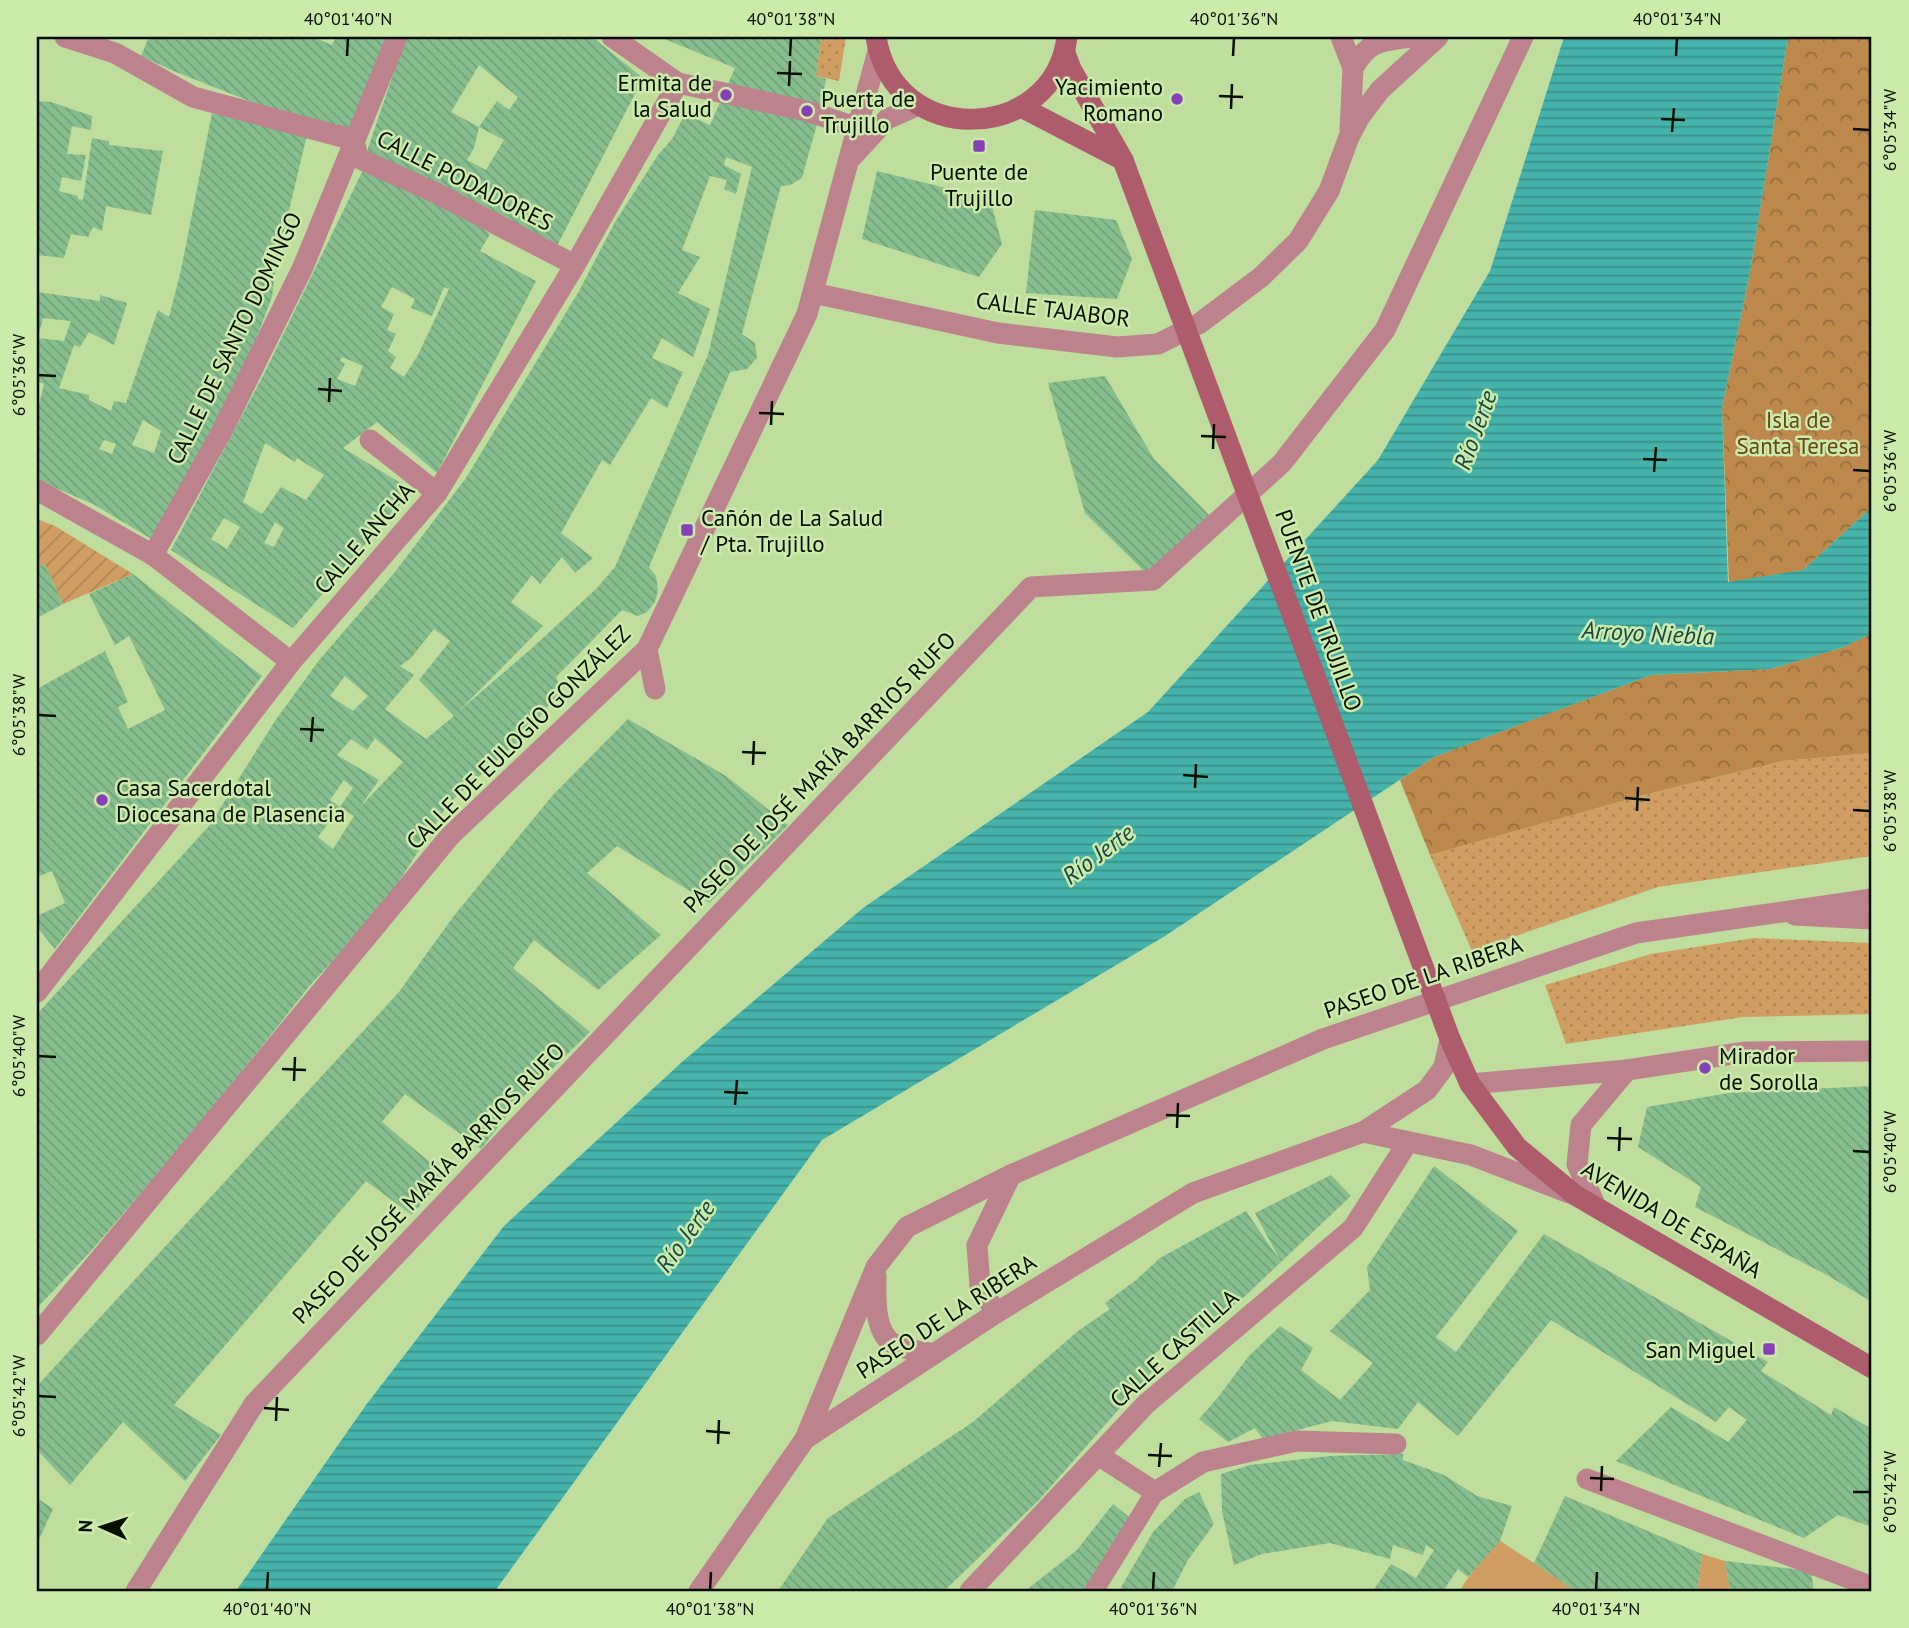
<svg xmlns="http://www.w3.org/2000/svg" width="1909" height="1628" viewBox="0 0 1909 1628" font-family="'PT Sans',sans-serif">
	<defs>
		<pattern id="grass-dots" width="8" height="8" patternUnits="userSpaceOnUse" patternTransform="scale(1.75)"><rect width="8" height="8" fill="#d09d63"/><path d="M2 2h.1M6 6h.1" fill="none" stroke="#b18654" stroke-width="1.8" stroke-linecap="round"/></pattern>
		<pattern id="forest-crowns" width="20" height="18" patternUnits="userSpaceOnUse" patternTransform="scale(1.75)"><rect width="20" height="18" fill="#bc884c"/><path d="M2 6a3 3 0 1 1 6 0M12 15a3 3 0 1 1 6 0" fill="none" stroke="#976e3d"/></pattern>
		<pattern id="garden-furrows" width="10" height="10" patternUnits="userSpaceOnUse" patternTransform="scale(1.75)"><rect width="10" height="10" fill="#d09d63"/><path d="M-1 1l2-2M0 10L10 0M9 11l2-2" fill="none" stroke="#b18654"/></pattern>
		<pattern id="water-rules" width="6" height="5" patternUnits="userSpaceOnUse" patternTransform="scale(1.75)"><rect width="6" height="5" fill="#45b3ab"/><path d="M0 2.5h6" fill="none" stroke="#389089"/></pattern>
		<pattern id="building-back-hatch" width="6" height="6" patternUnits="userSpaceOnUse" patternTransform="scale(1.75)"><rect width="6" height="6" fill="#86be8e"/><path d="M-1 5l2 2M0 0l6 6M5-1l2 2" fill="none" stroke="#72a279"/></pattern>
	</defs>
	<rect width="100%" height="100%" fill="#bfdd9d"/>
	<g fill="url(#grass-dots)">
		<polygon points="821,37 846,37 839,81 816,76"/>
		<polygon points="1872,753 1872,856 1658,887 1472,951 1430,855 1651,793 1783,761"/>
		<polygon points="1754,938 1872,943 1872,1014 1743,1017 1566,1044 1545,985 1651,954"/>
	</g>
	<g fill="url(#forest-crowns)">
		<polygon points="1788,37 1872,37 1872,507 1803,570 1729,583 1722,408 1750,272"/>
		<polygon points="1872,633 1872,753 1783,761 1651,793 1430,855 1400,780 1434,757 1651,675 1771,669 1844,647"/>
	</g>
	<g fill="#d09d63">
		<polygon points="1496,1538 1576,1591 1459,1591"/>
		<polygon points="1702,1554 1725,1561 1730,1591 1697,1591"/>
	</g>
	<polygon fill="url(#garden-furrows)" points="37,519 55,526 133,574 63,604 45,565 37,566"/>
	<polygon fill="url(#water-rules)" points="1564,37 1788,37 1750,272 1722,408 1728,582 1803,570 1872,507 1872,633 1844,647 1771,669 1651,675 1434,757 1165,936 822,1140 495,1591 236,1591 366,1405 504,1226 682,1062 863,908 1148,712 1378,460 1490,271"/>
	<g fill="url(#building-back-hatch)" fill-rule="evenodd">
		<polygon points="149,37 313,37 332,45 336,37 390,37 352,130 277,112 176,72 141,56"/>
		<path d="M406 37H592L643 78 557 246 366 154ZM479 65 518 97 509 110 497 101 479 127 504 140 486 170 467 160 474 148 479 127 451 112Z"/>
		<path d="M660 37H821L816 76 826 79 817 124 802 178 790 185 781 186 742 334 755 343 757 358 747 369 730 372 649 567 656 576 658 590 655 602 647 612 638 616 622 610 556 677 562 689 524 736 448 804 400 880 362 931 311 984 198 1127 90 1252 37 1308V1014L209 826 277 718 320 659 395 572 466 478 579 291 615 222 658 155 672 139 685 114 710 125 735 68ZM726 157 752 167 708 355 615 567 597 588 531 649 458 712 543 626 511 602 532 575 540 584 562 557 575 573 593 558 561 533 602 460 610 465 651 398 667 408 683 372 652 358 662 338 693 357 710 309 678 293 700 257 682 250 710 176 727 180 724 189 736 194 741 174 724 165ZM434 629 450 641 419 680 454 716 426 739 385 709 414 675 400 666 411 658ZM345 676 368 696 353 711 330 696ZM375 738 403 762 360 807 379 780 337 755 351 739 367 750ZM344 780 353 788 340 807 354 816 333 849 318 837 340 807 330 800Z"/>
		<polygon points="37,101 51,102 92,116 91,130 72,126 67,154 86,155 81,181 62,177 59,191 78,196 78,199 83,200 92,138 109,141 109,145 163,151 151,215 106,206 102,231 93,227 88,237 71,234 64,258 37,255"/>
		<path d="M212 113 307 135 276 265 272 297 250 355 155 541 93 504 37 480V405H39L44 384 37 381V292L100 301V295L127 303 114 345 89 332 80 347 74 345 59 388 89 395V400L111 411 114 401 126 403 158 310 169 317 181 270ZM43 318 71 321 64 341 38 338ZM143 420 161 431 154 453 132 445ZM104 440 116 444 112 454 99 449Z"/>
		<path d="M363 170 448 204 490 234 480 251 536 281 437 473 377 422 343 448 412 490 293 628 171 550 265 372ZM392 287 415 299 411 308 432 316 444 287 449 289 418 355 404 377 390 368 396 357 388 351 396 334 387 330 394 314 381 307ZM342 357 363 366 355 386 337 379 345 364 340 361ZM265 443 295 462 297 458 324 475 306 500 281 487 262 514 243 502ZM224 518 240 527 227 549 211 539ZM275 522 284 528 274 547 264 543Z"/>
		<polygon points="877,171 990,199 1002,244 979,277 862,239"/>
		<polygon points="1035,210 1116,220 1132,259 1117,299 1026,293"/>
		<polygon points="1105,376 1154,459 1217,523 1153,580 1085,513 1048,383"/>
		<polygon points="45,565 63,604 37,618 37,566"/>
		<polygon points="133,574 262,676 55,949 37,927 37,916 65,903 52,871 37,877 37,689 105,651 128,702 118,707 128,729 165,710 129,636 115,645 89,594"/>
		<polygon points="628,719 726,776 788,825 709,903 617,846 587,873 661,935 598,990 534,940 513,968 590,1032 515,1105 481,1149 405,1094 382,1122 445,1175 412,1215 366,1181 174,1405 221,1435 185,1481 123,1422 70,1485 37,1450 37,1386 399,992 453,917 552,796"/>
		<polygon points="1872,1086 1872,1302 1827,1275 1695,1207 1701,1187 1638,1147 1647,1107 1729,1093"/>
		<polygon points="1434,1166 1518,1231 1436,1337 1456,1352 1544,1234 1768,1362 1761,1371 1831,1415 1834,1407 1872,1429 1872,1527 1838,1515 1804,1538 1616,1461 1671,1407 1728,1442 1747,1420 1729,1407 1716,1422 1551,1320 1458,1436 1418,1402 1398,1429 1332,1421 1263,1439 1255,1428 1228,1442 1199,1419 1219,1396 1248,1357 1280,1326 1313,1348 1301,1370 1340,1400 1373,1363 1330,1331 1370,1290 1367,1267"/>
		<polygon points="1331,1175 1351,1196 1281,1262 1255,1213"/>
		<polygon points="1246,1211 1281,1262 1243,1298 1181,1344 1176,1336 1150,1358 1156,1367 1039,1500 944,1591 778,1591 828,1518 973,1422 1078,1331 1110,1309 1105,1303 1136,1280 1160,1258"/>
		<polygon points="1403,1454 1403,1460 1444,1475 1477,1496 1512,1506 1500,1541 1468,1577 1458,1569 1443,1591 1373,1591 1391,1564 1416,1578 1434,1550 1426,1545 1423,1555 1393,1545 1390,1559 1330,1543 1262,1554 1234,1565 1222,1511 1221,1474 1250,1465 1330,1456"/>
		<polygon points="1199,1492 1214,1524 1188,1560 1172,1591 1119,1591 1153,1532 1185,1499"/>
		<polygon points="1565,1496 1702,1554 1697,1591 1576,1591 1534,1563"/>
		<polygon points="37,1498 53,1509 37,1544"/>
		<polygon points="1113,1504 1129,1517 1094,1591 1025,1591 1077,1550"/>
		<polygon points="1725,1561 1811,1571 1814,1591 1730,1591"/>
	</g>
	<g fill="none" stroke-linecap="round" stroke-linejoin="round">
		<g stroke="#bd838d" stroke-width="19">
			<polyline points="1794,916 1872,920"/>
			<polyline points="1094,1591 1155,1492"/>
		</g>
		<g stroke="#bd838d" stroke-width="21">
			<polyline points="65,37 115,53 193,97 354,140 358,158 436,193 575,265"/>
			<polyline points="612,37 678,83 807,111 858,128"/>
			<polyline points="1341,37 1353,68 1350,130"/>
			<path d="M1353 68C1369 40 1381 41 1411 37"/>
			<polyline points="852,157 887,119 919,105"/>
			<polyline points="813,293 998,333 1117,347 1158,344 1200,323 1261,277 1298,241 1329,191 1349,137 1359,118 1380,90 1438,37"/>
			<polyline points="370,440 437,493"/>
			<polyline points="37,490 153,555 291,662"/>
			<polyline points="153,555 222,431 303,267 397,37"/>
			<polyline points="647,649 655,689"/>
			<polyline points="37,992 291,662 437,493 575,265 678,83"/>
			<polyline points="1470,1084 1627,1070 1746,1052 1872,1051"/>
			<polyline points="1363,1132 1471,1155 1569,1193"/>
			<polyline points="1596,1207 1577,1164 1581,1125 1627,1070"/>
			<path d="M876 1276C876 1297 873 1333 895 1345 905 1350 922 1351 934 1354"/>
			<polyline points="996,1313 980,1286 977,1245 1011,1175"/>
			<polyline points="37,1335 450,836 647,649 807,314 878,51"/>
			<polyline points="805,1439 876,1267 907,1227 1011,1175 1323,1039 1636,933 1872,899"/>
			<polyline points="1098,1455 1155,1492 1203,1462 1297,1441 1396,1444"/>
			<polyline points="1587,1479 1870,1586 1872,1589"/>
			<polyline points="136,1591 254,1404 1031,587 1153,580 1282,463 1385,330 1523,37"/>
			<polyline points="699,1591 805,1439 996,1313 1193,1193 1363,1132 1427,1090 1444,1067 1450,1039"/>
			<polyline points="970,1591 1146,1404 1353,1228 1408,1142"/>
		</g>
		<g stroke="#ae5b6c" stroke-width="21">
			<path d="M876 37C894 150 1054 143 1067 37"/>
			<polyline points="1065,53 1071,69 1123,160"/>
			<polyline points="1021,107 1123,160"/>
			<polyline points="1450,1039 1470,1084 1517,1147 1575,1195 1872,1368"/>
		</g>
		<polyline stroke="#ae5b6c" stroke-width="21" points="1123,160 1450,1039"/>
	</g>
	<path fill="none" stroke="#071000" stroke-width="2.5" d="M347 56 348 38M790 56 791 38M1233 56 1234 38M1676 56 1677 38M777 73 802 74M789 86 790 61M1219 96 1243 97M1231 109 1232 84M1661 119 1685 120M1853 129 1870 130M1672 132 1674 108M38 375 56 376M318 389 342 391M329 402 330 378M759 413 784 414M771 425 772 401M1201 436 1226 437M1213 449 1214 424M1643 459 1667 460M1853 470 1870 471M1654 472 1656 447M38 715 56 716M300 729 324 730M311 742 313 717M742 752 766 753M753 765 754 741M1183 775 1208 777M1195 788 1196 764M1625 798 1650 800M1853 810 1870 811M1637 811 1638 787M38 1056 56 1057M282 1069 306 1070M294 1081 295 1057M724 1092 748 1093M735 1105 737 1080M1166 1115 1190 1116M1177 1128 1178 1103M1607 1138 1632 1139M1619 1151 1620 1127M1853 1151 1870 1152M38 1396 56 1397M264 1408 289 1410M276 1421 277 1397M706 1431 730 1433M718 1444 719 1420M1148 1455 1172 1456M1159 1467 1161 1443M1590 1478 1614 1479M1601 1491 1602 1466M1853 1492H1870M267 1590 268 1572M710 1590 711 1572M1153 1590 1154 1572M1596 1590 1597 1572"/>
	<g fill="#8440b4" stroke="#cceaaa" stroke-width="2.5">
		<circle cx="726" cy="95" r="7"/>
		<circle cx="1177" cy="99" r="7"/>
		<circle cx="807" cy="111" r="7"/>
		<rect x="972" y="139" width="14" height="14" rx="3.5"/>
		<rect x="680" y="523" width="14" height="14" rx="3.5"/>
		<circle cx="102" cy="800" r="7"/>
		<circle cx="1705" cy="1068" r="7"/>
		<rect x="1762" y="1342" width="14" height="14" rx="3.5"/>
	</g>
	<g text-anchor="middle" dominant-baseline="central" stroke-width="5" stroke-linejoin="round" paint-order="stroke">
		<g font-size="23" fill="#071000" stroke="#cceaaa" text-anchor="start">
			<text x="712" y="82" text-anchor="end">Ermita de<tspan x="712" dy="26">la Salud</tspan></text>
			<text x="1163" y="86" text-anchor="end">Yacimiento<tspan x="1163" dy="26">Romano</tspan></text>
			<text x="821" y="98">Puerta de<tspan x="821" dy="26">Trujillo</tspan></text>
			<text x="979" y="171" text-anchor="middle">Puente de<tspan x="979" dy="26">Trujillo</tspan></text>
			<text x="701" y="517">Cañón de La Salud<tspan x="701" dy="26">/ Pta. Trujillo</tspan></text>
			<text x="116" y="787">Casa Sacerdotal<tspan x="116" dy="26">Diocesana de Plasencia</tspan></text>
			<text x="1719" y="1055">Mirador<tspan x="1719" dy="26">de Sorolla</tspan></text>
			<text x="1755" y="1349" text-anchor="end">San Miguel</text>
		</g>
		<g font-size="23" fill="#071000" stroke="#cceaaa">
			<text transform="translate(465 180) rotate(27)">CALLE PODADORES</text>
			<text transform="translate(1053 309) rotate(7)">CALLE TAJABOR</text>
			<text transform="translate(234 338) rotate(-64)">CALLE DE SANTO DOMINGO</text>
			<text transform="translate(364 538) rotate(-49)">CALLE ANCHA</text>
			<text transform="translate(1319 610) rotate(70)">PUENTE DE TRUJILLO</text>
			<text transform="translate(518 737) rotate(-45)">CALLE DE EULOGIO GONZÁLEZ</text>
			<text transform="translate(819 772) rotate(-46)">PASEO DE JOSÉ MARÍA BARRIOS RUFO</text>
			<text transform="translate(1423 977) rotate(-19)">PASEO DE LA RIBERA</text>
			<text transform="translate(428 1183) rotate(-46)">PASEO DE JOSÉ MARÍA BARRIOS RUFO</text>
			<text transform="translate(1672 1219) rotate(31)">AVENIDA DE ESPAÑA</text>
			<text transform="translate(946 1316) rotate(-33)">PASEO DE LA RIBERA</text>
			<text transform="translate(1174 1348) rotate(-42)">CALLE CASTILLA</text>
		</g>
		<g font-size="23" fill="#694417" stroke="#cceaaa">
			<text x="1798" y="419">Isla de<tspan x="1798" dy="26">Santa Teresa</tspan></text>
		</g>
		<g font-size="24" font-style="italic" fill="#164743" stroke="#cceaaa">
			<text transform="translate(1475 430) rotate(-70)">Río Jerte</text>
			<text transform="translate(1648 633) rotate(3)">Arroyo Niebla</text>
			<text transform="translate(1098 854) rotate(-37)">Río Jerte</text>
			<text transform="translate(685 1236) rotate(-54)">Río Jerte</text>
		</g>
	</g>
	<rect width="1909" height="1628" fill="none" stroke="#cceaaa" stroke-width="77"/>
	<g transform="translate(102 1527) rotate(273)" stroke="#cceaaa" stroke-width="5" paint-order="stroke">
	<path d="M0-5L12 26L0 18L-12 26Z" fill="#071000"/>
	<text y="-10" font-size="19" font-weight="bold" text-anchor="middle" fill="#071000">N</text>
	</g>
	<rect x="38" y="38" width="1832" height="1552" fill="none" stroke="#071000" stroke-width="2.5"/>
	<g font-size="18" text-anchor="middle" fill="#071000">
		<text x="348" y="25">40°01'40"N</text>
		<text x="791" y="25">40°01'38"N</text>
		<text x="1234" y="25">40°01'36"N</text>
		<text x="1677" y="25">40°01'34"N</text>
		<text transform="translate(1890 130) rotate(-90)" y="6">6°05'34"W</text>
		<text transform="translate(19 375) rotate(-90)" y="6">6°05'36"W</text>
		<text transform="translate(1890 471) rotate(-90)" y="6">6°05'36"W</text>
		<text transform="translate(19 715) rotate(-90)" y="6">6°05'38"W</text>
		<text transform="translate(1890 811) rotate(-90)" y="6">6°05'38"W</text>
		<text transform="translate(19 1056) rotate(-90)" y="6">6°05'40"W</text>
		<text transform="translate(1890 1152) rotate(-90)" y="6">6°05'40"W</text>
		<text transform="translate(19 1396) rotate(-90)" y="6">6°05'42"W</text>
		<text transform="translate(1890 1492) rotate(-90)" y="6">6°05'42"W</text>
		<text x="267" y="1615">40°01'40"N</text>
		<text x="710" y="1615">40°01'38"N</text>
		<text x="1153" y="1615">40°01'36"N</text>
		<text x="1596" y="1615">40°01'34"N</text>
	</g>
</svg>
